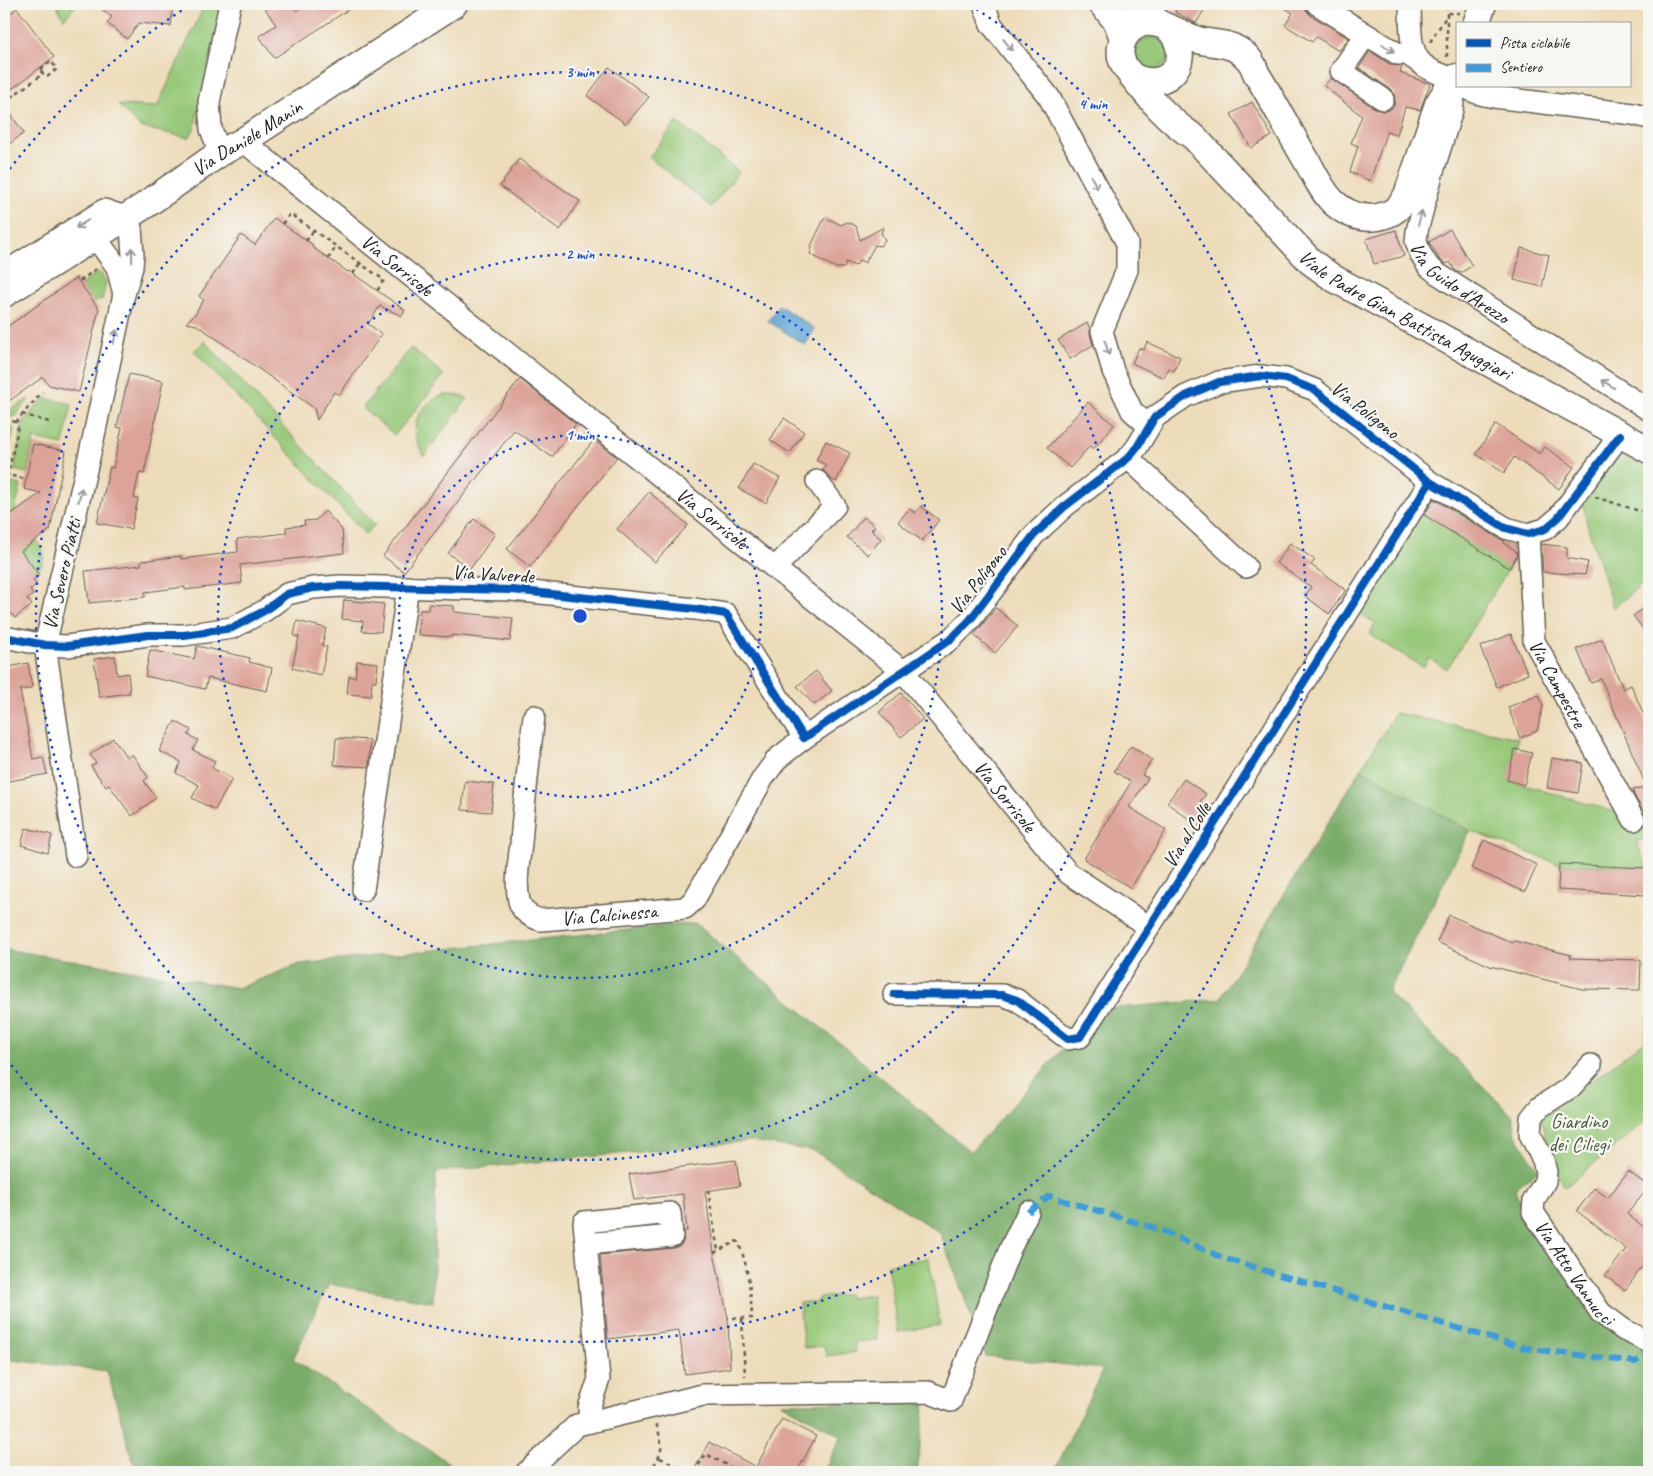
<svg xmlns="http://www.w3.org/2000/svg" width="1653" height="1476" viewBox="0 0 1653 1476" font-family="Caveat,sans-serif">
	<rect width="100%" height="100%" fill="#f6f6f2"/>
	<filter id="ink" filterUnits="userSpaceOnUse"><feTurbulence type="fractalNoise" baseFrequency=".02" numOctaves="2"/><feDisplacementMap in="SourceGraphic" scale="10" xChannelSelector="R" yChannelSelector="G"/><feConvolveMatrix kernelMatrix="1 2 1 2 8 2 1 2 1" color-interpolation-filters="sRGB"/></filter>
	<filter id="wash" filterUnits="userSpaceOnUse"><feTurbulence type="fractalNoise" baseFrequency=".0096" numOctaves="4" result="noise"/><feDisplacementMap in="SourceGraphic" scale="20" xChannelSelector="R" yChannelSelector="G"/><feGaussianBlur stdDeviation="1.12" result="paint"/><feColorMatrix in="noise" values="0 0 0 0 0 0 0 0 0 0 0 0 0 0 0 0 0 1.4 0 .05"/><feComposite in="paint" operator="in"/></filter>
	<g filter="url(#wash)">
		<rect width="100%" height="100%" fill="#eddcb9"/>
		<g fill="#98c979" stroke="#5a724a">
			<polygon points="56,4 77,4 64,19"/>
			<polygon points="205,4 222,4 194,129 189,138 140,127 118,105 157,107"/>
			<path d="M1154 37 1159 39 1167 45 1168 61 1156 70 1140 65 1135 55C1137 44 1142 38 1154 37Z"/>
			<polygon points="677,122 739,172 711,207 649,157"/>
			<polygon points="97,273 101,274 106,282 102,300 99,299 94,303 81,285"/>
			<polygon points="204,341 375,525 365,534 194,351"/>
			<polygon points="411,348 444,375 395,435 362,408"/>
			<path d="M443 395H456L468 398 424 456C408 430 414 407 443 395Z"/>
			<polygon points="44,398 72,404 63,445 34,439 27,473 14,470 23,422"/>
			<polygon points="28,399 28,401 14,417 7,417 4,415 4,410 6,413"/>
			<polygon points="4,425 11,426 14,429 5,468 4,468"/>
			<polygon points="1629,449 1649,460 1649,579 1613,608 1587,524 1583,501 1614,454"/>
			<path d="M11 483 21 485 15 511 4 518V514L6 513 8 510 6 507H4C4 502 9 490 11 483Z"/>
			<polygon points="1432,490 1445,498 1441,504 1452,511 1456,505 1482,521 1479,527 1493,536 1497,530 1508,537 1504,543 1519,552 1447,669 1429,658 1423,667 1369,634 1375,623 1356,612"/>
			<polygon points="36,540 44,553 42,565 36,571 33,567 4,589 4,562"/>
			<polygon points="1395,713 1518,738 1508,780 1622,814 1649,817 1649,839 1636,841 1647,868 1559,864 1470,831 1361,769"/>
			<polygon points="1649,1013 1649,1119 1565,1187 1550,1160 1541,1118 1644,1042"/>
			<polygon points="929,1258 940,1325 898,1332 887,1265"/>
			<polygon points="849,1294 849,1298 872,1295 877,1340 855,1342 856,1352 826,1356 824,1346 804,1348 799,1303 819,1301 818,1298"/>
		</g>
		<g fill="#7aad69" stroke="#4b6442">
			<polygon points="1361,769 1470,831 1388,992 1513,1116 1516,1135 1538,1170 1515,1189 1526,1218 1649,1350 1649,1472 1054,1472 1103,1369 986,1356 940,1233 814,1151 750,1141 436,1172 433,1302 329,1284 293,1359 462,1472 136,1472 107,1371 4,1359 4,949 238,988 300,964 695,923 971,1152 1066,1045 1106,1009 1220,999"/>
			<polygon points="925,1402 917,1472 824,1472 841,1436 781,1403"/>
		</g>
		<polygon fill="#5fa5d4" stroke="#3e6078" points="779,305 815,329 805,345 768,321"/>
		<g id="blocks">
			<g fill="#dca398">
				<polygon points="96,4 173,4 171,26 139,23 127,39 107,23 112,17"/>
				<polygon points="262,4 292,4 296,11 306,4 357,4 274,58 259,36 276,25"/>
				<polygon points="1180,4 1208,4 1196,23 1175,12"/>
				<polygon points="1278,4 1304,4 1306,10 1310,15 1349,38 1339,51 1316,37 1312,42 1285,25 1293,13"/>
				<polygon points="17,8 54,57 4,95 4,18"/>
				<polygon points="1370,51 1391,65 1402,66 1400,73 1430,84 1420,110 1405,107 1397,135 1387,131 1370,181 1350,172 1358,146 1351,143 1362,116 1324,86 1331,78 1376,109 1383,111 1389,110 1394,106 1395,100 1394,93 1390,89 1359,68"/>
				<polygon points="609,67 649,97 626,124 587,96"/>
				<polygon points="1252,102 1272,136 1251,148 1231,114"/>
				<polygon points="4,105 24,133 4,148"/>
				<polygon points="519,159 580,201 560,230 500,186"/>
				<polygon points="825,217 841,225 847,222 856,226 860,240 884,227 881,233 885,240 880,246 875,245 865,263 860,260 855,266 846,262 844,268 836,268 810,254 812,248 811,246"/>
				<polygon points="274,218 313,245 312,247 348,272 349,271 405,310 402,316 380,306 368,324 382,334 339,395 334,392 317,420 314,408 197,325 186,323 197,312 197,310 204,300 199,296 241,235 255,245"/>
				<polygon points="1450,229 1472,266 1460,273 1455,270 1450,262 1446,264 1439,259 1429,242"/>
				<polygon points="1396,230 1404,256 1374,264 1366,239"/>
				<polygon points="1521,248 1549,255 1542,287 1514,280"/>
				<polygon points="76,278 99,309 79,392 49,385 43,377 9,401 4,394 4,329"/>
				<polygon points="1087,323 1090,328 1090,334 1093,345 1070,359 1058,340"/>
				<polygon points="1147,342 1180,357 1174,371 1169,368 1164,378 1132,363 1139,348 1144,350"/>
				<polygon points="129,374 163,381 144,474 139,473 134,498 138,499 131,529 97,523 110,467 113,468 122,428 117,427"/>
				<polygon points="520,379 576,424 552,457 514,430 404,572 383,556"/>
				<polygon points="1088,402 1114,425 1093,449 1090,446 1070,468 1047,448"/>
				<polygon points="784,418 804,432 790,453 770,440"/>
				<polygon points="1496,424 1540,454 1545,447 1574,467 1559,489 1514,457 1504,473 1476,454"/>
				<polygon points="594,440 617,457 530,567 507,549"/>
				<polygon points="826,441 850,453 836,482 831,479 823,470 826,465 816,460"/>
				<polygon points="33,444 66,451 50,530 21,551 39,575 33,580 36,585 30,590 33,595 27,599 32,605 15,618 10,612 4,617 4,519 41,493 24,489"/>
				<polygon points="753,464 780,478 766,503 739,489"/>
				<polygon points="649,492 688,525 655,562 617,529"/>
				<polygon points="1434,499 1500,539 1505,541 1504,543 1516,551 1517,555 1509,568 1424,515"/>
				<polygon points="921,506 939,520 922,541 898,522 909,509 915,513"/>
				<polygon points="325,511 342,530 344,553 240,565 242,583 185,590 185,587 145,592 145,597 89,603 85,571 141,565 141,561 181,556 181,559 238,552 237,539 286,533 286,527 305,525 304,521 316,520"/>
				<polygon points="864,517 875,526 871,530 881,539 868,555 847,537"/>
				<polygon points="474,519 495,534 470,569 448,553"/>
				<polygon points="1290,543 1315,560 1311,565 1346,590 1329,614 1305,596 1311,587 1276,563"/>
				<polygon points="1541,544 1567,547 1567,558 1588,562 1585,575 1543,572"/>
				<polygon points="344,600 384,604 381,632 362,631 363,621 342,619"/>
				<polygon points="1649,603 1649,636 1633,616"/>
				<polygon points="429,604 454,606 454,612 513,618 510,641 452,635 452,637 418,635 420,610 428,610"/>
				<polygon points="996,608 1018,626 995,653 974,635"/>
				<polygon points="297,621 326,628 322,646 327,647 321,675 292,668 299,637 294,636"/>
				<polygon points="1511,634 1528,674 1497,687 1480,647"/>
				<polygon points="1602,639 1623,689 1631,685 1649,727 1649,812 1644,813 1634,795 1633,790 1647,788 1601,679 1591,683 1577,649"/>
				<polygon points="197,646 250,658 249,662 272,668 267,691 208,678 205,689 145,676 150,650 194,659"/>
				<polygon points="115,656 117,675 128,673 130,693 99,697 94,659"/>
				<polygon points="357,661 378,663 376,681 372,681 371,696 347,694 349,676 355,677"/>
				<polygon points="28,663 32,688 20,690 33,759 43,757 47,774 4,782 4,668"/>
				<polygon points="816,671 832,691 814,705 797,686"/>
				<polygon points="901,693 923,719 901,737 879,712"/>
				<polygon points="1539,695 1543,706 1537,731 1520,738 1508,707"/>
				<polygon points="175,721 191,730 188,735 198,740 193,750 215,761 212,768 232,779 215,810 192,798 199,785 176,773 181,762 159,751"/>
				<polygon points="113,738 127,758 132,754 148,777 144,781 156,798 132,816 109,785 106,787 91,766 96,763 90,755"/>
				<polygon points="336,738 370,740 369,767 334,765"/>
				<polygon points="1131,746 1152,760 1142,775 1148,778 1129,807 1166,830 1131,888 1084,859 1131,782 1114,771"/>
				<polygon points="1515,749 1532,753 1524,785 1507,780"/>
				<polygon points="1552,758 1583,763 1578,793 1547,788"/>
				<polygon points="1184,779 1206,794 1200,802 1207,807 1195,823 1167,803"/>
				<polygon points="465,781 494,784 491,812 462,810"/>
				<polygon points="26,828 52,835 48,853 21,845"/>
				<polygon points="1484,840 1537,865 1525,892 1471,868"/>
				<polygon points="1559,864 1647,868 1646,895 1558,890"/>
				<polygon points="1449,915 1513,943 1514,941 1571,955 1570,958 1641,960 1640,990 1582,989 1490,966 1437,942"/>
				<polygon points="736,1160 740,1186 705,1191 714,1253 728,1318 730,1368 685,1374 679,1330 608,1339 600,1255 674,1248 680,1246 683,1242 684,1231 687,1231 683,1194 634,1200 629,1174"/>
				<polygon points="1628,1171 1649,1187 1627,1214 1649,1231 1649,1258 1625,1290 1605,1276 1626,1249 1577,1211 1594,1188 1608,1198"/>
				<polygon points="782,1419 816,1436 797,1472 693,1472 709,1442 756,1467"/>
			</g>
		</g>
	</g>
	<g filter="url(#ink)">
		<use href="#blocks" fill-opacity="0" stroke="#655f53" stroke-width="1"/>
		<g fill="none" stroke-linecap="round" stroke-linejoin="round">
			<g stroke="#655f53" stroke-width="24">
				<g id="minor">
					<polyline points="984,4 991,24 1049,97 1127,243 1127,270 1102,331 1113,371 1132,411 1149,426"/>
					<polyline points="1317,4 1398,54 1407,54 1426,67"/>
					<path d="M1410 4C1411 25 1407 56 1428 68 1437 74 1447 76 1457 80"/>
					<polyline points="1366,35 1341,71 1383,99"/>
					<path id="s1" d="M1456 80 1452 110 1433 171 1417 231 1416 241 1420 253 1428 266 1438 274 1649 410"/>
					<path d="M1464 86C1473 93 1483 95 1494 97L1633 114 1649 118"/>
					<path id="s2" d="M243 141 904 672 1068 873 1149 927"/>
					<polyline points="220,153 211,129 209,102 230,4"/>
					<polyline points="95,237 117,267 124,294"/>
					<polyline points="4,273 104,210 125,217 131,228 133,255 132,267 124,294 93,440 45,645 76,856"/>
					<polyline points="1128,458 1246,567"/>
					<path id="s3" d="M1528 534 1534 641 1634 820"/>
					<polyline points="775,568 835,506 817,481"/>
					<polyline points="4,637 45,645 67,646 148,635 184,635 232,628 264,611 287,594 313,588 341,586 512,590 695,609 726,614 804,738 951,639 970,620 1034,535 1064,507 1128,458 1137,447 1155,417 1186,396 1219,382 1261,376 1286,379 1315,390 1430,482 1506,528 1528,534 1545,529 1558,518 1620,435"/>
					<path id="s4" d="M534 716C529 759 524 801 521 843 519 862 515 882 519 901 522 912 530 917 541 920L685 908 694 900 763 778 777 759 804 738"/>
					<polyline points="363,890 408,587"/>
					<polyline points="894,994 1002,995 1017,1000 1068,1039 1080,1037 1430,482"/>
					<path id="s5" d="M1591 1065 1571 1087 1540 1107 1531 1118 1530 1134 1543 1160 1546 1172 1545 1181 1534 1200 1533 1212 1601 1313 1624 1330 1649 1342"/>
					<polyline points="586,1244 672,1236 670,1213 584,1222 599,1379 589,1408 590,1422"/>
					<polyline points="527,1472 577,1425 703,1395 928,1392 951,1401 1010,1249 1028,1212"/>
				</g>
			</g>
			<g stroke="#655f53" stroke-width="29">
				<g id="major">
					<polyline points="1102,4 1117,22 1123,39"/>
					<polyline points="1134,4 1161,24"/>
					<polyline points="1476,24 1483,4"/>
					<path d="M1132 76C1168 95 1197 58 1168 28"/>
					<path id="s6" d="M1457 77 1456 80 1446 91 1438 104 1407 195C1400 208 1393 214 1378 217 1360 220 1346 214 1333 202 1322 191 1315 176 1308 163 1290 133 1274 102 1256 73 1253 63 1248 56 1238 50 1226 42 1212 44 1198 40 1182 35 1161 20 1144 23 1137 25 1130 29 1126 35 1121 42 1119 52 1122 61 1124 67 1128 71 1132 76 1150 99 1169 121 1194 137L1311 262 1333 278 1649 450"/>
					<path id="s7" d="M4 294 144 206 220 153 243 141 454 4"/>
				</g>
			</g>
			<g stroke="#655f53" stroke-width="2.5" stroke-dasharray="4 4" stroke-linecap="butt">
				<polyline points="1448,13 1459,13"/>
				<polyline points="1430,42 1446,17"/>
				<polyline points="1447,57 1447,4"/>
				<polyline points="4,102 43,74 39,69 41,69 51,61 57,69 46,78"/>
				<polyline points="282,224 290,214 384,280 377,291"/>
				<polyline points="306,241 314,230"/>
				<polyline points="328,259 336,247"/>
				<polyline points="353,274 360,263"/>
				<polyline points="80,281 96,269"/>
				<polyline points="22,414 49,422"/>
				<polyline points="4,420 16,422"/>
				<polyline points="4,474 25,479"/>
				<polyline points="4,493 18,428 16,422 42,392"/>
				<polyline points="1595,497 1649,514"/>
				<polyline points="708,1190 718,1251"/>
				<path d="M714 1253 737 1241C748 1260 751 1296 752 1318H728"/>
				<polyline points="742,1319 745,1376"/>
				<polyline points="660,1458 689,1472"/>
				<path d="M649 1472C665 1451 663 1447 656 1423"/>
				<polyline points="694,1472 706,1454 740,1472"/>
			</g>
			<use href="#minor" stroke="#fff" stroke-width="21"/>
			<use href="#major" stroke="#fff" stroke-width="26"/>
			<polyline stroke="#3c9bdf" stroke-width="6" stroke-dasharray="12 6" stroke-linecap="butt" points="1028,1212 1049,1196 1158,1229 1223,1258 1524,1348 1635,1362 1649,1354"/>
			<g stroke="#f6f6f2" stroke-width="11">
				<g id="cycleway">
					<polyline points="4,637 45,645 67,646 148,635 184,635 232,628 264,611 287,594 313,588 341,586 512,590 695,609 726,614 804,738 951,639 970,620 1034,535 1064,507 1128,458 1137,447 1155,417 1186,396 1219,382 1261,376 1286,379 1315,390 1430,482 1506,528 1528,534 1545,529 1558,518 1620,435"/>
					<polyline points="894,994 1002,995 1017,1000 1068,1039 1080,1037 1430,482"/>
				</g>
			</g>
			<use href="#cycleway" stroke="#0057b8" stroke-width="8"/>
		</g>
		<defs><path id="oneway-shaft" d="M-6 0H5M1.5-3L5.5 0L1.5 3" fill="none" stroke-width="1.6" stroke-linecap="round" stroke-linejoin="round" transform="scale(1.25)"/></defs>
		<g stroke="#999">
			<use href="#oneway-shaft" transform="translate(1008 45) rotate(51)"/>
			<use href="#oneway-shaft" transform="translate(1388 48) rotate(31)"/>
			<use href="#oneway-shaft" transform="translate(1094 182) rotate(62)"/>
			<use href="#oneway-shaft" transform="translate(1420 218) rotate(-76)"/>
			<use href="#oneway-shaft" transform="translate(82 224) rotate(148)"/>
			<use href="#oneway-shaft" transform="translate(132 255) rotate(-91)"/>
			<use href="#oneway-shaft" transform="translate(115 337) rotate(-78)"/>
			<use href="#oneway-shaft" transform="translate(1107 348) rotate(74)"/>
			<use href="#oneway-shaft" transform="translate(1608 384) rotate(-147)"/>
			<use href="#oneway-shaft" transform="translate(80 495) rotate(-77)"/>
		</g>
	</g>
	<g fill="none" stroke="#1d4ed8" stroke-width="2.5" stroke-dasharray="2.5 5">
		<circle cx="580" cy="616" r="181"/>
		<circle cx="580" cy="616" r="362"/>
		<circle cx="580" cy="616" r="544"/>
		<path d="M5 175A725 725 0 0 1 190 5M970 5A725 725 0 1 1 5 1057"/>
	</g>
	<g text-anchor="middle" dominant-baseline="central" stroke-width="4.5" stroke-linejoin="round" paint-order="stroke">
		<g font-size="20" fill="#1c1c1c" stroke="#f6f6f2">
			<text stroke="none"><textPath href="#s7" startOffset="289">Via Daniele Manin</textPath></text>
			<text stroke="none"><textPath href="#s2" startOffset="198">Via Sorrisole</textPath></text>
			<text stroke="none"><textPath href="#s1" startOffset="229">Via Guido d'Arezzo</textPath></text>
			<text stroke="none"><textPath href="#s6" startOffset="930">Viale Padre Gian Battista Aguggiari</textPath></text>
			<text transform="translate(1365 410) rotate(38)">Via Poligono</text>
			<text stroke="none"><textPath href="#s2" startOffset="602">Via Sorrisole</textPath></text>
			<text transform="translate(62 574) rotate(-77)">Via Severo Piatti</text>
			<text transform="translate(493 574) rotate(3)">Via Valverde</text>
			<text transform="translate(978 580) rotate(-52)">Via Poligono</text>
			<text stroke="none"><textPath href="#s3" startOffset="156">Via Campestre</textPath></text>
			<text stroke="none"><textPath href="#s2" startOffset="1008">Via Sorrisole</textPath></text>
			<text transform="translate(1187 835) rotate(-58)">Via al Colle</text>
			<text stroke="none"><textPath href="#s4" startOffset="285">Via Calcinessa</textPath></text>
			<text stroke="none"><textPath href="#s5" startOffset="255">Via Atto Vannucci</textPath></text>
		</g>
		<g font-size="20" fill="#47593d" stroke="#f6f6f2">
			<text x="1579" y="1121">Giardino<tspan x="1579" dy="23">dei Ciliegi</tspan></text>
		</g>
	</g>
	<circle cx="580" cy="616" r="8" fill="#1d4ed8" stroke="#f6f6f2" stroke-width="2.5"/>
	<g font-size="15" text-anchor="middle" font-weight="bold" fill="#1d4ed8" stroke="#f6f6f2" stroke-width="4.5" stroke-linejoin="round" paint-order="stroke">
		<text x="580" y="77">3 min</text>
		<text x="1093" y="109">4 min</text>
		<text x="580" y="259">2 min</text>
		<text x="580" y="440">1 min</text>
	</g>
	<rect width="1653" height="1476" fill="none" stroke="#f6f6f2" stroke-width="20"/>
	<rect x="1456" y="22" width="175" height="65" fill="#f6f6f2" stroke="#9f9f9c"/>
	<rect x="1466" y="39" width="25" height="8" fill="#0057b8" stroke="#9f9f9c"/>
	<text x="1500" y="48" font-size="15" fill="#1c1c1c">Pista ciclabile</text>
	<rect x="1466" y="64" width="25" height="8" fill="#3c9bdf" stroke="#9f9f9c"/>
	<text x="1500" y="72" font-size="15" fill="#1c1c1c">Sentiero</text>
</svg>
